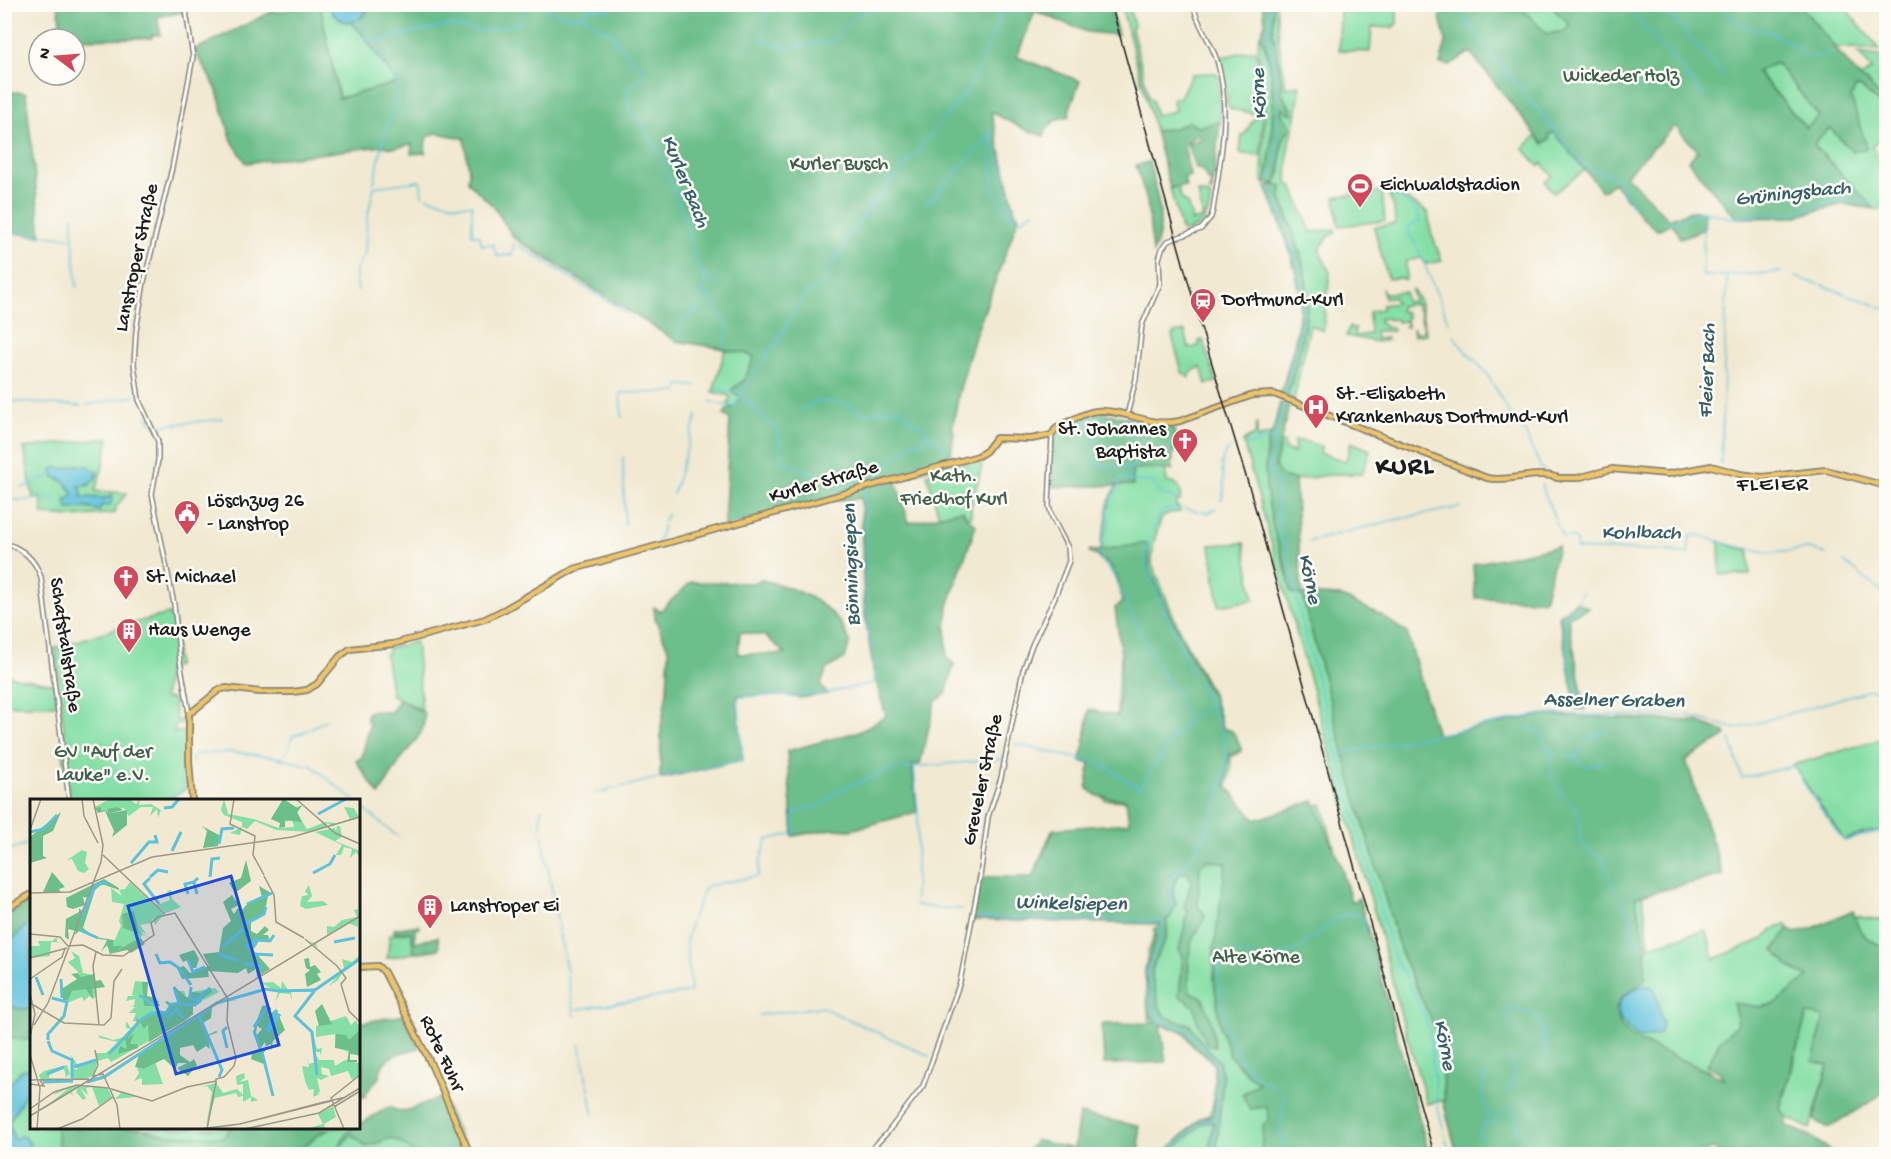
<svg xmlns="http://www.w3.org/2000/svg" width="1891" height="1159" viewBox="0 0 1891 1159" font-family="'Gochi Hand',sans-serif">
	<rect width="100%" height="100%" fill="#fdfcf7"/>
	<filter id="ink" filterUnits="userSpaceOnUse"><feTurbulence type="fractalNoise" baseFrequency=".0167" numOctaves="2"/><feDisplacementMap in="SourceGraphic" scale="12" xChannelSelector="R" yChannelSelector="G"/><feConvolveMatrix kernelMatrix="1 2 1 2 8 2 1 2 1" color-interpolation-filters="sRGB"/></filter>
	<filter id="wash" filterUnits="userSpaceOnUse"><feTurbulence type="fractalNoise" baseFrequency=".008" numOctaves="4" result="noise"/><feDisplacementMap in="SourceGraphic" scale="24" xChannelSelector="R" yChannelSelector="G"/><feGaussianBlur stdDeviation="1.35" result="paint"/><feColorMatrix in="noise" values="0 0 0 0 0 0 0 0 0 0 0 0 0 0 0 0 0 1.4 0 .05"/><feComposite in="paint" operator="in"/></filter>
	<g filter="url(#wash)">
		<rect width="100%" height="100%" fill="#f1e9d1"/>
		<g fill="#85dfa5" stroke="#507e60" stroke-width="1.5" fill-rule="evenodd">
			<polygon points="1276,4 1279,42 1286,88 1299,85 1300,88 1296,118 1288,149 1287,184 1292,186 1311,232 1335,229 1335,234 1329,236 1319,250 1330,273 1323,331 1310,325 1294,399 1287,397 1307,311 1305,271 1281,198 1282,186 1273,184 1276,183 1281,171 1280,150 1287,123 1281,113 1282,108 1292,109 1282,94 1282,85 1273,32 1273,5"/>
			<path d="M320 5H329C334 19 350 29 362 16 366 12 368 8 372 5L398 84 339 98Z"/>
			<polygon points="1121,5 1131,5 1130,11 1134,25 1132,29 1149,98 1152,99 1156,115 1175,111 1173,100 1176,97 1179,99 1192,74 1216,73 1218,75 1222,107 1220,122 1198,127 1188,122 1175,128 1155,131"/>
			<polygon points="1340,5 1397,5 1397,25 1393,25 1393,28 1372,27 1370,52 1339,50"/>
			<polygon points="1518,5 1527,5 1527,7 1539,8 1535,5 1550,5 1570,25 1565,31 1546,34"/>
			<polygon points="1800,5 1843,5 1880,50 1834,47"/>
			<path d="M1260 35C1279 67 1273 148 1265 184L1262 180 1265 106 1258 46Z"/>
			<polygon points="1256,50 1263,95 1261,156 1240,153 1242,135 1244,135 1257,114 1231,109 1228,106 1221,57"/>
			<polygon points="1858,53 1885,57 1886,59 1886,92 1884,91 1878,95 1867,82 1860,78 1872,69"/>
			<polygon points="1776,63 1819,116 1806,128 1757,71"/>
			<polygon points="1856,87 1862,88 1886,110 1886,136 1872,146 1886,174 1886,209 1874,209 1814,145 1817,140 1830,128 1853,152 1851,97"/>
			<polygon points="1554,131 1585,170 1554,193 1545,182 1552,176 1542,163 1538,166 1523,148 1537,135 1543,144 1548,135"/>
			<path d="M1178 187 1180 196 1188 205 1192 221 1203 218 1198 192 1211 196C1210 214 1204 227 1185 232L1181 229 1170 188Z"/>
			<polygon points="1382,191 1385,221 1339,226 1335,197"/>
			<polygon points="1388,193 1401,196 1428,212 1431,233 1442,261 1426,264 1421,258 1406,261 1406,280 1399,278 1388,279 1374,227 1395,224 1394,207"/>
			<polygon points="1382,288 1384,293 1405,292 1406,302 1414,301 1411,290 1413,290 1419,300 1426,334 1414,336 1413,328 1416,333 1424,331 1419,309 1417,309 1416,304 1400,306 1400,311 1406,312 1406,317 1408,317 1406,319 1407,327 1403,327 1406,326 1406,321 1397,322 1397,319 1388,320 1388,318 1379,319 1380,324 1383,324 1384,327 1392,327 1393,331 1375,331 1376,339 1386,338 1386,336 1387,340 1377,342 1346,336 1349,327 1356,329 1354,331 1355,336 1370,334 1369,312 1382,309 1382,305 1396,303 1393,297 1384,298"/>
			<polygon points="1185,331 1189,348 1199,346 1199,341 1203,340 1216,382 1206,384 1201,367 1192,371 1189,378 1182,372 1172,336 1174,333"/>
			<polygon points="725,350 750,354 755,358 744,380 732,390 742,396 734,407 728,406 730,396 713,392"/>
			<path d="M1257 422V438L1271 434 1268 441C1267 471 1266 500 1274 529 1279 551 1287 570 1291 593L1302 595 1352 785 1402 956 1436 1030 1445 1100 1427 1104 1399 1008 1377 921 1243 441H1246V439L1255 435Z"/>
			<path d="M109 438 102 470 95 491 127 493 116 507 115 513 73 517 43 515 41 498H33L24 448ZM77 465 89 466 95 471 89 486H79L82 492 81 497 107 498 111 496 113 497 110 504 102 505 99 510C87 507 71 510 65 503L68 499H70L73 493 64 481 59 480 57 467 63 469Z"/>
			<polygon points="1294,441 1302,441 1321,446 1320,453 1346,461 1351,442 1370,450 1362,474 1336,474 1295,480 1280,475 1275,466 1281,442 1284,442 1285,450 1292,451 1292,453 1295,453"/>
			<polygon points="975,461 982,465 971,507 971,517 966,517 963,510 939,516 927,474"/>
			<path d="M1144 468 1165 469 1167 482 1178 485 1181 493 1180 501H1176V506L1179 507 1180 512 1168 513 1161 519 1153 544 1152 564 1182 636 1213 695 1223 729 1238 741 1242 751 1231 757V769L1227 788 1252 821 1322 804 1418 1154H1165L1200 1118 1209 1115C1215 1103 1220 1072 1211 1061 1202 1050 1190 1049 1186 1034L1166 1025 1159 1026 1164 1062 1109 1064 1107 1026 1150 1025 1145 970 1148 952 1159 923 1032 877 1052 830 1139 829 1136 801 1105 800 1092 786 1093 773 1085 742 1089 709 1117 717C1117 704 1117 692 1118 679 1123 639 1136 588 1098 558L1102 551 1101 541 1106 524 1108 504 1117 484 1133 479 1132 470Z"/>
			<polygon points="1719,541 1734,547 1749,550 1750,575 1720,575"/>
			<polygon points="1244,543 1254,600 1219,606 1210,545"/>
			<polygon points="169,614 174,624 177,666 168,668 164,698 173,699 176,720 186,719 186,724 175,724 174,732 185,732 187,788 168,800 70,800 62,747 64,729 55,648 130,624"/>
			<polygon points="416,642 422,710 392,695 385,654 388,653 388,648"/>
			<polygon points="5,673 14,677 54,684 57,705 5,705"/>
			<polygon points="1886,696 1886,747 1882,749 1886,777 1886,832 1868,832 1844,840 1793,765 1882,739 1878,697"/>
			<path d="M1642 895C1646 913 1646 929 1650 946L1706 930 1714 959 1763 939 1774 929 1786 924 1789 928 1774 950 1788 966 1808 977 1775 1004 1761 1007 1738 1024 1720 1041 1707 1066 1710 1073 1596 1064 1622 1028 1615 1010 1622 997 1645 978V951L1647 949 1635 897ZM1640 986 1650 987 1663 1023 1623 998Z"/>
			<path d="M31 901 32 1128H317V1135L332 1128H353L345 1135 341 1144 352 1134C375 1136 399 1134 414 1154H295L305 1146 293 1154H5L4 916Z"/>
			<path d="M1854 916 1886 921V948C1869 941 1858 937 1854 916Z"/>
			<polygon points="411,932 414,953 387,958 390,935"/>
			<polygon points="1807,1013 1824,1017 1814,1061 1828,1065 1810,1129 1788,1118 1780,1110"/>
		</g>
		<g fill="#6cbe8a" stroke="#446d53" stroke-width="1.5" fill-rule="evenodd">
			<path d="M1446 4 1518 5 1547 34 1565 31 1570 25 1550 5H1800L1860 78 1867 82 1878 95 1884 90 1886 92V110L1862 88 1856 87 1851 97 1867 148 1853 152 1830 128 1817 140 1814 145 1874 209 1843 204 1793 217 1736 218 1688 161 1698 151 1675 126 1626 175 1668 219 1691 211H1705L1704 229 1680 238 1672 223 1657 230 1643 218 1614 183 1602 191 1554 132 1549 135 1550 139 1543 144 1470 52 1450 65 1440 64 1446 42 1440 17 1441 6ZM1776 63 1819 116 1806 128 1757 72Z"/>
			<polygon points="58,5 184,5 185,12 157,17 161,35 152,35 152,38 62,39"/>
			<path d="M313 5H320L339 98 397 83 361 32 350 22 362 17 372 5H1110L1118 35 1087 32 1035 11 1017 57 1080 81 1069 111 1070 116C1057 118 1048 123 1044 136L1026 130 991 112 1015 212 1019 217 975 336 959 392 952 430 954 431 951 454 954 462 895 478 909 523 963 510 966 517 976 525 948 606 946 629 947 658 954 664 946 694 935 702 920 764 912 765 917 812 851 830 832 829 793 836 787 751 861 731 886 716 874 675 864 608 861 498 838 501 840 496 724 527 730 419 724 415 727 409 734 407 741 397 734 393 732 390 744 380 754 358C745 350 731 353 720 348L676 341 514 238 494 207 468 182 469 171 464 138 436 133 426 138 425 153 411 154 412 144 394 148 382 146 246 163 232 141 216 88 194 50 275 10 276 12Z"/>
			<path d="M1263 5H1273V32L1282 85V94L1293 114 1288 113 1282 108 1281 113 1291 127C1275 146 1285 162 1276 183L1265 184C1273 148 1279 67 1260 35L1265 23Z"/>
			<polygon points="5,91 26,93 41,236 5,232"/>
			<polygon points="1188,122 1198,127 1220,122 1212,192 1210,192 1211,181 1208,181 1203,171 1195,167 1188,147 1188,144 1200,139 1199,135 1194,137 1184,146 1190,176 1184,178 1186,186 1170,188 1155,131 1175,128"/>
			<path d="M1149 162C1156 191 1168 225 1153 253L1147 201 1136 165Z"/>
			<path d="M1273 185 1282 186 1281 198C1291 226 1304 257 1307 287 1310 314 1296 370 1287 397L1281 393C1289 364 1299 334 1300 303 1300 273 1278 216 1266 187Z"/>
			<path d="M1280 403 1289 406 1275 466 1280 475 1295 480 1302 594 1340 596 1381 615 1407 633 1437 735 1542 715 1697 721 1725 732 1726 736 1686 760 1723 875 1635 897 1647 949 1645 951V979L1622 997 1615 1010 1622 1028 1634 1039 1725 1079 1718 1071 1707 1066 1720 1041 1738 1024 1733 1003 1761 1007 1775 1004 1808 977 1788 966 1774 950 1789 928 1795 933 1813 928 1853 910C1858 934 1865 939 1886 948V1090L1868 1104 1828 1128 1814 1120 1828 1065 1813 1061 1824 1017 1807 1014 1782 1098 1780 1110 1788 1118 1785 1125 1808 1135 1836 1154H1713H1719V1151L1713 1148 1706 1152H1697V1154H1457L1443 1101 1445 1100 1436 1030 1402 956 1352 785 1302 595 1291 593 1287 570 1273 529 1266 489 1265 468 1268 440 1273 431Z"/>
			<path d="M1103 413 1166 425 1173 428 1178 442 1173 453 1172 470 1144 468 1132 470 1133 485 1052 487 1053 442 1056 431C1068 422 1088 413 1103 413Z"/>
			<path d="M1148 543 1149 568 1167 609 1214 700 1222 728 1232 731 1242 749 1229 755 1225 784 1255 820 1314 801 1341 866 1351 902 1359 898 1429 1154H1261L1263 1125 1269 1120 1267 1107 1250 1109 1242 1094 1259 1083 1248 1075 1230 1056 1220 1027 1214 981V948L1226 863 1207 860 1200 867 1198 906 1205 915C1203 927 1199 926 1194 936 1187 950 1188 976 1190 992L1203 998 1211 1021 1215 1046 1207 1044 1198 1023 1194 1006 1179 996 1183 957 1179 950 1188 911 1184 908 1191 883 1188 873 1180 874C1171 883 1172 893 1176 904L1170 918 1166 920C1173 940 1152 955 1152 974 1152 981 1155 990 1157 997 1161 1019 1169 1019 1189 1024L1204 1045 1219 1061 1223 1078 1216 1154H1208L1214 1122 1203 1123 1168 1154 1166 1151 1196 1123 1214 1114V1064L1208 1056 1193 1046 1184 1032 1160 1024 1166 1062 1104 1064 1102 1024 1156 1023 1148 1011 1145 972 1156 936 1154 930 1160 924 973 920 980 877H1034L1054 829 1129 823 1126 800 1097 796 1087 788 1090 763 1081 762 1090 710 1118 716 1122 661 1115 608 1122 602C1121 586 1117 569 1103 559 1099 556 1093 555 1089 553L1090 550 1095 551Z"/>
			<polygon points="1558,546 1544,600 1475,598 1473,564"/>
			<path d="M762 580C790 586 819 597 838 620 843 626 846 635 850 642L845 658 827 669 820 686 828 694 799 698 789 696H737L743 760 660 779 661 727 667 691 669 651 655 618 654 607 660 611 691 582 753 583ZM740 632 765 636 786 654H738Z"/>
			<polygon points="1576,602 1589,608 1568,617 1585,710 1576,709 1559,616"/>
			<path d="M399 700 424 713C427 732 412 744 402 758 394 770 386 783 379 795L356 761 362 757 370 723 367 722V713L371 711 391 712Z"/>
			<polygon points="31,901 31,920 7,945 5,956 5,916"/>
			<polygon points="419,925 420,928 415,929 415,942 438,937 439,949 414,953 411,932 394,933 394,929"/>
			<path d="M4 1002C12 1008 22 1010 31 1008V1040C21 1040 12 1041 5 1033Z"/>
			<path d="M404 1015 419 1048C402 1053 380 1055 380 1076L365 1094 366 1096 359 1098V1077L363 1076C364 1067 363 1061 361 1052 358 1044 360 1032 360 1023Z"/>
			<polygon points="442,1097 468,1154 414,1154 405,1145 392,1138 366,1147 352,1134 339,1147 345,1135 353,1128 358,1128 359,1125 388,1107 403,1112"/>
			<polygon points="1079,1114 1139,1126 1140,1154 1027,1154 1035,1140 1074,1149"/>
			<polygon points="56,1128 146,1128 146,1130 168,1135 223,1137 231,1128 332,1128 319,1134 295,1154 60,1154"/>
		</g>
		<g fill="#5dc1db" stroke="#3c6e7c" stroke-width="1.5">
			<path d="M329 5V4L372 5C368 8 366 12 362 16 350 29 333 19 329 5Z"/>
			<path d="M77 465 89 466 98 472C94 485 90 484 79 486L82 492 81 497 107 498 113 496 110 506 102 505 99 511 87 507 68 509 65 500 67 498 70 499 73 493 64 481 54 477 52 470 57 467 63 469Z"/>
			<path d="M31 920V1008C22 1010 12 1008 5 1002V956L7 945Z"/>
			<path d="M1640 986H1650L1655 990 1663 1023 1659 1034 1639 1038C1627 1029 1609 1013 1623 998 1627 993 1635 990 1640 986Z"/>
			<path d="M27 1069 31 1070C32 1090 17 1106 9 1123L14 1139 16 1140 19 1136 25 1137C30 1143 32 1147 29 1154H5V1090L21 1070Z"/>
		</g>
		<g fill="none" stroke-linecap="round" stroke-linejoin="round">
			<g stroke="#5dc1db" stroke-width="1.5">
				<polyline points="537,4 542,7"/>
				<path d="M768 4 762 40 788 48 833 41C841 35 842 26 851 19 860 13 870 13 877 4"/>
				<polyline points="1022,4 1034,11 1037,4"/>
				<path d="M1269 4 1271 22 1267 34 1273 51V66L1278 76V95L1280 107 1276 121 1279 131 1275 165 1268 184C1284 215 1308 282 1303 316 1300 344 1289 369 1284 396"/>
				<path d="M1626 4C1634 14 1641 23 1650 32L1706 98"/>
				<polyline points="1660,4 1725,76"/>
				<polyline points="1722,4 1732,18 1743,26 1773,33 1782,40 1796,45"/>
				<polyline points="546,8 561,14"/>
				<polyline points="1453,8 1457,10 1581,163 1589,168 1615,177 1633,207"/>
				<path d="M562 15C570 17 582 15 588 18"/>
				<polyline points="584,16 587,10 596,8 610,11 615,4"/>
				<polyline points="357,19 365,35 386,64 399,87 397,103 390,118 384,137 374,183"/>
				<polyline points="590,20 599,27 609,31 619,46 628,53 631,62 641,64 645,76 626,90 631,112 642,123 660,155 685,217 691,245 696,260 704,274 705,289"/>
				<polyline points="365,35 386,43 390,37 452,25 466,29 481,31 520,23 525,5"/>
				<polyline points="1797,46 1802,52"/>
				<polyline points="1822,55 1833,54"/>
				<polyline points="1803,57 1819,56"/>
				<polyline points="935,130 972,84 1005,4"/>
				<polyline points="992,131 1014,217"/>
				<polyline points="900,172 932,133"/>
				<polyline points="1382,188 1397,196"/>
				<polyline points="426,197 456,205 472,205 472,234 480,236 482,245 493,244 497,256 512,255 514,243"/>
				<polyline points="1401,199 1418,211 1419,222 1411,225 1407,230 1417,246"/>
				<polyline points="927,204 991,134 990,154 993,168 993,187 1001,204 1017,219"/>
				<polyline points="1703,212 1703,276 1715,276"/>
				<polyline points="1020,220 1034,212"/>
				<polyline points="1668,224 1703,211 1731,218 1798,211 1841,200 1886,204"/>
				<polyline points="4,231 43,235"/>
				<polyline points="46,235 73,238 73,216"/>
				<polyline points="73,238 77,287"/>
				<polyline points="518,245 627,313"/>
				<polyline points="1418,249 1449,323"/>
				<polyline points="1755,274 1781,272"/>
				<polyline points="705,275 718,285"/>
				<polyline points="1719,276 1753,274"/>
				<polyline points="1795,277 1818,284"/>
				<polyline points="1822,285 1845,294"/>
				<polyline points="358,290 356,280 356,270 365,253 367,219 374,187 419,181 421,183 422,196"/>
				<polyline points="703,291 712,299 718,312 728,323 724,347"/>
				<polyline points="1848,295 1875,305"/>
				<polyline points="1878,306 1886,309"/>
				<path d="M1454 335C1461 351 1476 359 1486 373 1495 386 1501 399 1509 413 1512 420 1520 424 1524 430 1527 434 1527 438 1529 443 1532 452 1538 457 1540 467L1545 471"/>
				<polyline points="675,340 683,318 700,309 699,306 702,292"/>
				<polyline points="764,360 808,292 824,283 852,230 897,175"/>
				<polyline points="717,389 737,392 742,395"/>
				<polyline points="140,395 142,402"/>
				<polyline points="745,399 778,430 782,461 791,464"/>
				<polyline points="4,401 81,406"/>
				<polyline points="1283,401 1270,464 1271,474 1277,484 1278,530 1288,553 1303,627 1391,947 1396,961 1403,972 1425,1016 1429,1030 1438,1108 1450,1154"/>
				<polyline points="711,402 734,407 761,364"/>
				<polyline points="86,405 136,396"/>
				<polyline points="801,409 817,401 834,402 849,406 864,414 899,408 905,412 910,421 920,424 928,434"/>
				<polyline points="148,416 154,425"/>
				<polyline points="622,417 620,393 678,392 679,385 696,386"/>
				<polyline points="157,426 222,419"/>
				<polyline points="1055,436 1063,428 1094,414 1097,463 1106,467 1134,467 1136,465 1133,428 1129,423"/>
				<polyline points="1247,445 1276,437"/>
				<polyline points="623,457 625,526"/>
				<polyline points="1721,464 1727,278"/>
				<polyline points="794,465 837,482 846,491"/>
				<polyline points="1129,468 1131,481"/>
				<path d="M870 483C883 474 890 461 902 452 907 447 909 448 913 442L922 443 928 434 945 446 950 448"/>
				<path d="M1541 484 1562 537 1575 538 1577 549C1614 552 1652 547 1688 554L1690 536 1698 535 1735 546 1771 553"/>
				<polyline points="21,488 33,484 39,479 48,478 53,472"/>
				<polyline points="673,494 697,415"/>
				<polyline points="4,501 57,498"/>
				<path d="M1221 501C1231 481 1211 461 1232 447"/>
				<polyline points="1177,508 1165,509 1159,515 1148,543 1146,551 1147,567 1178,640 1193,672"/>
				<polyline points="1183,509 1198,511"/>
				<polyline points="1202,511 1208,513 1216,508"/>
				<polyline points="664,522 667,514"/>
				<polyline points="1307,542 1390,521 1460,507"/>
				<polyline points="658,543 663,526"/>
				<polyline points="1103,546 1104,537 1109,526 1108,510 1122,477 1131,481 1153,482 1158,492 1178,500"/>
				<polyline points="1820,552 1826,554"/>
				<polyline points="1774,553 1807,549 1818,551"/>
				<polyline points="1844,562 1886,595"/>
				<polyline points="1581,696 1568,663 1567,638 1563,617 1579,607 1578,601 1582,592"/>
				<polyline points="741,697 823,694 877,682 868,629 865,590 865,490"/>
				<polyline points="1193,718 1211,704"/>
				<polyline points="1530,725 1530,729 1538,730"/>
				<polyline points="1540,733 1547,749 1556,752 1550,758"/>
				<polyline points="1730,738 1742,778 1794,766 1810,794 1828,819"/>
				<polyline points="1586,743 1594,735 1607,731"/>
				<polyline points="1015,744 1102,764 1140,788 1175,733 1187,723 1187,717 1176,693 1160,670 1124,599 1117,580 1103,561 1100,552"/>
				<polyline points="1338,754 1541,714 1690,716 1736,729 1870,690 1886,690"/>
				<polyline points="1566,755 1575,758 1587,767 1602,762"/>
				<polyline points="1575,757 1583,748"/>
				<polyline points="280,759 288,750 293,735 300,734 326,720"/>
				<polyline points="1550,762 1552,778"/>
				<polyline points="193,768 192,756 195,754 231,752 274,757 312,766 354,800"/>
				<polyline points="914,768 918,813 915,900"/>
				<polyline points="661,777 743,760 738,697"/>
				<polyline points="1554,783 1566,797"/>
				<polyline points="182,786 181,772 187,769"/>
				<polyline points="602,792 607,792 609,788 614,789 658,778"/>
				<polyline points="596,793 599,793"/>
				<polyline points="169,800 179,793 182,788"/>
				<path d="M1569 800C1574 806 1580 815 1581 822 1582 825 1580 828 1580 832 1579 845 1589 852 1601 856L1607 870"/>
				<polyline points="358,804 398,837"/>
				<polyline points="541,809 541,830"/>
				<polyline points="1830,822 1844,841 1877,832 1883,834"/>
				<polyline points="542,834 546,856"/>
				<polyline points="1885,836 1886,836"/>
				<polyline points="4,852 32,842"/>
				<polyline points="546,858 554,902"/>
				<polyline points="1608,873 1609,878"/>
				<polyline points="1610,880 1617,893"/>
				<polyline points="1621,900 1630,917 1638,949"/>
				<polyline points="914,905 935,908 962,909"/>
				<polyline points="555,906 558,927"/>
				<path d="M1167 917 1172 905 1171 882C1176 871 1188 864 1194 853 1208 833 1229 777 1226 753 1222 727 1211 703 1198 680"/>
				<polyline points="979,918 1163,921 1160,942 1147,971 1154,1010 1163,1021 1187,1029 1217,1065 1220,1084 1216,1096 1217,1117 1212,1154"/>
				<path d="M1334 921C1350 910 1361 908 1366 931"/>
				<polyline points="558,928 567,972"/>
				<polyline points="567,975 571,993"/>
				<polyline points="571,995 575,1016"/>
				<path d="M1509 1008 1515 1006C1520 1013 1532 1012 1539 1019L1548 1059"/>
				<polyline points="578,1009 691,992 686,941 692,919 706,886 758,876 760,862 767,840 795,833 793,813 825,804 835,792 892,769 1002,759 1007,742"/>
				<polyline points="1507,1011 1506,1014 1509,1019"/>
				<polyline points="759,1015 821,1007 930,1056"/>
				<polyline points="1511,1032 1511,1022"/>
				<polyline points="580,1043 587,1081"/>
				<polyline points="1511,1058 1514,1078"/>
				<polyline points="588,1084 594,1116"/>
				<path d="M1281 1089C1274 1083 1261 1082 1253 1074 1223 1044 1220 1000 1218 960 1239 946 1256 961 1273 958 1297 954 1314 936 1332 922"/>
				<polyline points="1280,1092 1285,1098 1280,1129 1284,1154"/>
				<polyline points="1508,1093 1507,1089 1514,1079"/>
				<path d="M1510 1105C1513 1114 1517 1131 1524 1137"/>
				<path d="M1485 1123 1488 1117C1483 1102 1480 1089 1487 1075"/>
				<polyline points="1494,1124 1502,1110 1505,1108"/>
				<polyline points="1484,1141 1479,1134 1485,1123 1492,1124"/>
				<polyline points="1093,1154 1095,1152 1126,1154"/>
				<polyline points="1167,1154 1202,1122 1215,1118"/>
			</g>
		</g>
	</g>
	<g filter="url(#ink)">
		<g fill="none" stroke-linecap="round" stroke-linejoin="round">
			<g stroke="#868276" stroke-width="6">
				<g id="minor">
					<polyline points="185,4 193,57 172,168 144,282 136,331 134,364 139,400 158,441 158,460 152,494 174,604 180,661 189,713"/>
					<path d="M1127 415 1136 379 1142 325 1160 284 1159 259 1162 249 1168 241 1201 229 1211 217 1213 210C1220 162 1231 111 1218 64 1213 43 1197 26 1193 4"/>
					<path d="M4 543C23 548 35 560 41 577L69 800"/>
					<polyline points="867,1154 887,1133 923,1086 960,982 980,877 988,817 1001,778 1023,670 1032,645 1055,597 1069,561 1068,548 1052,517 1049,506 1052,435"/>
				</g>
			</g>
			<g stroke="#868276" stroke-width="8">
				<g id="major">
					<polyline points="1557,478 1577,478 1612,469 1668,474 1711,466 1740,474 1762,477 1826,470 1886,486"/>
					<path d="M192 800 189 761V713L193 711 219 690 226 688 260 692H293L307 690 317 684 340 656 350 649 393 644 485 619 505 609 574 569 978 456 986 451 996 438 1031 439 1052 435C1055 427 1062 424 1070 421 1078 417 1087 412 1096 411 1125 409 1151 428 1180 421L1253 395 1274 394 1487 478C1510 483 1536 469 1559 478"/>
					<polyline points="4,910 32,894"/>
					<polyline points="358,967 378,966 384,972 430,1062 470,1154"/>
				</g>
			</g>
			<use href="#minor" stroke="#fff" stroke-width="3"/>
			<use href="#major" stroke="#eec569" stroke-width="4.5"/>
			<polyline stroke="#1c1c1c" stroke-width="1.5" points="1111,4 1200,324 1251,493 1434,1154"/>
		</g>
	</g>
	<defs>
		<g id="stadium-pin" transform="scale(1.35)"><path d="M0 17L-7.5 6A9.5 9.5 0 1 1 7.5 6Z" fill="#d1495b" stroke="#fdfcf7"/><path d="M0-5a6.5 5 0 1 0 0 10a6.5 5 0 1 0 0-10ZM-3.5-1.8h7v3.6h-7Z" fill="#fff"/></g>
		<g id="station-pin" transform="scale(1.35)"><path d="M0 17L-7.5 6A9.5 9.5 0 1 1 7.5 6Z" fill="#d1495b" stroke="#fdfcf7"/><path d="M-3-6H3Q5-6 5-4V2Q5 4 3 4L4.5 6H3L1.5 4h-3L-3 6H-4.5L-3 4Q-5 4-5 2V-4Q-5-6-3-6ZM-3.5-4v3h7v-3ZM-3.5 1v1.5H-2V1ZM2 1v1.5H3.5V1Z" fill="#fff"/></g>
		<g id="hospital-pin" transform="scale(1.35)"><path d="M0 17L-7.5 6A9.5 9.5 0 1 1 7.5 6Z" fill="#d1495b" stroke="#fdfcf7"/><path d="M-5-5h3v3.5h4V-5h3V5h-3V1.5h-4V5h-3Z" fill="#fff"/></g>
		<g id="church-pin" transform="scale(1.35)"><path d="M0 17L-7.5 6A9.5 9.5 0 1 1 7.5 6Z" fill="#d1495b" stroke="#fdfcf7"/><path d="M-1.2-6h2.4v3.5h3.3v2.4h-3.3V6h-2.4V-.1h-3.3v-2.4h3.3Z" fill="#fff"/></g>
		<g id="civic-pin" transform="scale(1.35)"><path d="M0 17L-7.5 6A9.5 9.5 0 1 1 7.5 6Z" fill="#d1495b" stroke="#fdfcf7"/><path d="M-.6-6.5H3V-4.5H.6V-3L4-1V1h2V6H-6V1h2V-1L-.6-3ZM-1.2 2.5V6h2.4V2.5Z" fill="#fff"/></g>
		<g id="building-pin" transform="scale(1.35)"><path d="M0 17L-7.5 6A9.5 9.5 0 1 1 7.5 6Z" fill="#d1495b" stroke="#fdfcf7"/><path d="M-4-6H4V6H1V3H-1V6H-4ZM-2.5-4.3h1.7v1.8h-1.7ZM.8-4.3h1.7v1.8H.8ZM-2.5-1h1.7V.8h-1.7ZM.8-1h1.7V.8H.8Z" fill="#fff"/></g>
	</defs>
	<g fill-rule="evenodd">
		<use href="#stadium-pin" x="1360" y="186"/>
		<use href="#station-pin" x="1203" y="301"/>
		<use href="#hospital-pin" x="1316" y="407"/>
		<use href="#church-pin" x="1185" y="441"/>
		<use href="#civic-pin" x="187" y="513"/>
		<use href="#church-pin" x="126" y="578"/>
		<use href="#building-pin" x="129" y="631"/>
		<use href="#building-pin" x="430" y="907"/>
	</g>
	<g text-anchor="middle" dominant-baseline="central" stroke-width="5" stroke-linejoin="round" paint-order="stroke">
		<g font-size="20" fill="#41604c" stroke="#fdfcf7">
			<text x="1621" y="77">Wickeder Holz</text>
			<text x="839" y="165">Kurler Busch</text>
			<text x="954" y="477">Kath.<tspan x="954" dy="23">Friedhof Kurl</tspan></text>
			<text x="103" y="753">GV "Auf der<tspan x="103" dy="23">Lauke" e.V.</tspan></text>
			<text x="1256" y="958">Alte Körne</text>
		</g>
		<g font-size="20" fill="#1c1c1c" stroke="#fdfcf7" text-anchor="start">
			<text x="1380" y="186">Eichwaldstadion</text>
			<text x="1222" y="301">Dortmund-Kurl</text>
			<text x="1336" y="395">St.-Elisabeth<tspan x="1336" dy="23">Krankenhaus Dortmund-Kurl</tspan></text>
			<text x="1166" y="430" text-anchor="end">St. Johannes<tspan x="1166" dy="23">Baptista</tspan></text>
			<text x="207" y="502">Löschzug 26<tspan x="207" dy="23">- Lanstrop</tspan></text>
			<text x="146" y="578">St. Michael</text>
			<text x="148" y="631">Haus Wenge</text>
			<text x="450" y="907">Lanstroper Ei</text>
		</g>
		<g font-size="20" fill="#1c1c1c" stroke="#fdfcf7">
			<text transform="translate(138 258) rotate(-78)">Lanstroper Straße</text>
			<text transform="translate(824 483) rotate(-16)">Kurler Straße</text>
			<text transform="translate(64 645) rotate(82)">Schafstallstraße</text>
			<text transform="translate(984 780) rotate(-78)">Greveler Straße</text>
			<text transform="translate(441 1054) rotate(65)">Rote Fuhr</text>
		</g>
		<g font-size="21" font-style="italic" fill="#365e68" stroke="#fdfcf7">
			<text transform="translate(1261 94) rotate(-93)">Körne</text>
			<text transform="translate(684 182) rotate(68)">Kurler Bach</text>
			<text transform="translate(1793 195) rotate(-6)">Grüningsbach</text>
			<text transform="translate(1709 371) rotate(-88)">Fleier Bach</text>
			<text x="1641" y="534">Kohlbach</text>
			<text transform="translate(853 565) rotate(-92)">Bönningsiepen</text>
			<text transform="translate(1308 579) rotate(78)">Körne</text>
			<text transform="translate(1614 702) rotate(1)">Asselner Graben</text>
			<text transform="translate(1071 905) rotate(1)">Winkelsiepen</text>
			<text transform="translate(1443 1045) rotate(79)">Körne</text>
		</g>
		<g font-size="22" letter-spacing="1.5" fill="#1c1c1c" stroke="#fdfcf7">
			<text x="1773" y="486">FLEIER</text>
		</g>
		<g font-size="26" font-weight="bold" letter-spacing="1.5" fill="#1c1c1c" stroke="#fdfcf7">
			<text x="1405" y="468">KURL</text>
		</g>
	</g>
	<g transform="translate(30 799)">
		<rect width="330" height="330" fill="#f1e9d1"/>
		<path d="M80 0H99L106 5 110 0 109 6 121 5 131 11 128 19 127 10 120 17 123 8H111L99 17 94 9 72 12 63 9ZM194 0 198 15 224 20 249 29 264 28 262 21 251 24 241 20 254 0 266 8 272 7 267 14 277 30 293 24 286 18 293 23 307 24 320 20 314 8 324 9 329 18 302 27 297 24V28L282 33 246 31 225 22 217 30 212 28 210 36 200 34 212 28V23L194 16 191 11ZM307 27H310L312 38 305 42 330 52V59L326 53 320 59 322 50 314 48 311 56H306L312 46 285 33 305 29 306 32ZM52 51 57 53 55 64 59 70 54 74 48 72 42 60 37 61ZM100 83 134 115 125 126 123 119 121 124 110 126 117 136 113 133 109 144 105 141 86 151 90 147H82L91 127 89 122 94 105 82 103 81 89 92 97 89 91 95 90ZM279 86 282 97 277 103 293 102 298 106 276 110 270 107 272 97 278 96 275 92ZM141 91 142 100 151 108 136 114 127 106 140 101 137 92ZM328 110V128L318 124 285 143 288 149 279 142 284 144 297 136V127L304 128 312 121 327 118 324 111ZM27 138V143L34 144 21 143 20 157 0 159V147H10L8 142H22ZM41 152 49 157 53 174 65 176 67 196 63 200 59 197 54 202 52 198 37 204 35 199 42 192 51 190 48 173 38 163 45 159ZM330 156 329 160 317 167 327 164 315 170 308 181 299 187 311 173 283 192H285L284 195 265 216 282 232 287 250 292 249 291 256 290 253H284L289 261H304L305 267 315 261 329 264 330 276 322 281 318 272 301 277 299 270 291 268 292 275 299 277 291 281 287 279 290 293 287 294 290 295 283 298 284 290 279 291 275 282 272 267 279 268 277 258 279 265 285 263 281 234 265 216 283 193H261L262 202 260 195 250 194 245 203 248 193 231 184 243 183 251 189 252 182 259 192 286 189 314 169 312 160 322 163ZM105 182 118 183 117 197 129 202 127 210 133 214 140 209 135 203 148 204 149 192H154L157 200 161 193 185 189 189 193 162 207 163 215 155 221 118 225 123 240 81 263 78 259 68 262 63 277 50 281 11 282 9 276 14 272 37 266 41 278 39 275 36 279 34 269 20 274 19 279 42 280 41 267 46 271 48 269 44 268 41 256 47 265 59 263 66 260V254H76L88 243 70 239 68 236 83 241 95 238 102 230 96 229V222L101 229 107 223 103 222 106 214H99L105 208 98 206 104 207 105 200 96 202 98 197H106L102 196ZM316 217 321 226 326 221 328 226 330 224 329 257 305 248V235L286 238V227ZM124 260 133 285 112 286V279L104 282 109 274 107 269 113 270 114 265ZM214 274 215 279 209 283 218 281 221 297 228 301 221 303V298L213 303V297L208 298 206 294 185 299 176 328 182 293 177 287 170 288 186 284 193 294 207 290 213 296V285L207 286 206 277ZM47 287 72 288 94 294 106 298 85 300 91 294 78 290 82 298 69 307 62 288 56 289 58 296 50 289 56 299 53 301 46 293 48 289 41 293 42 294 44 297 40 294 10 312 39 289 23 296 25 294 35 289ZM303 307 306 318 294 325 295 330H276L293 325 288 315Z" fill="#85dfa5"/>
		<path d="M253 0 267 9 272 6 267 13 272 23 255 21V28L249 29 250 24 241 20ZM71 8V12L75 11 78 13 77 10 87 8 93 11 77 15 97 11V26L82 38 84 32 75 12 68 14 65 9ZM31 13 23 32 13 37V57L17 59 0 64V38ZM172 27 189 36 188 47 173 49 177 32ZM216 61 221 82 205 94 199 84 211 79ZM22 73 35 88 29 90 31 94 13 93ZM74 80 89 89V91L72 85 65 91 53 129 65 138 84 141 83 147H93L87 151 105 141 109 144 110 138 115 145 101 154 97 151 80 155 77 146 71 153 77 141 69 140 49 132 45 136 46 132 38 130 39 141 35 138 36 120 49 113V109L53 113 59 99 53 98 55 106 43 110 37 108 36 99ZM229 87 243 95 238 97 234 116 221 122V132L227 135 235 127 239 131 233 136H238L240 142H229L223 151 240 170 227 178 226 170 218 175 216 169 208 174 178 172 179 178 152 180 147 169 154 167 160 174 179 167 173 155 189 153 193 129 201 122 193 103 202 96 209 106 201 110 204 115 208 109 212 111 219 103 232 98ZM104 112 109 134 121 139 93 129 92 115ZM164 151 169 160 166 169H161L158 161 153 163 149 156ZM279 159 280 168 285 166 291 173 287 175 291 181 277 188 275 175 280 171 276 169 274 160ZM48 174 50 178 65 175V182L71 181 75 188 62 190 63 200 56 190 42 192 38 201H33V189L47 180 41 175ZM112 183H118L117 197 126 199 130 207H114ZM144 187 157 199 161 193 171 194 180 188 182 193 163 206V215L156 221 119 243 118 225 114 230 110 223 98 239H99L101 237 104 235 100 245H107L108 249 88 255 90 247 97 250 95 239 107 225 106 218 108 221 122 214H132L128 211 137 213 140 207 135 203 138 202 140 206 148 204ZM240 189 208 201 192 203 182 208 181 219 173 224 178 236 186 232 188 233 178 237 180 250 176 247 167 253 163 246 150 249V256L160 263 164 260 167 266 158 277 147 269 157 264H148L145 270 134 260 113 270 105 268 110 253 181 207 192 202 208 201ZM292 205 302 225 289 227 285 212ZM237 206 241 209 238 217 246 210 255 231 243 242 241 252V245L236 247 237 249 233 255 236 273 234 265 221 260 222 254 236 248 235 243 230 250 226 237 232 230 227 227 226 234 223 233 232 207ZM330 231V256L320 255V261H327V263H317L319 251 305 249 306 235 316 236 319 241Z" fill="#6cbe8a"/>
		<path fill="none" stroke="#5dc1db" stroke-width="3" d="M134 9 142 8 149 0M288 15 316 0M0 33 14 30 27 16M189 45 192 30 204 29M142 52 151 33M101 64 119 43H127L125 36M283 74 300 65 305 56M120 78 128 71 138 73M180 78 182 60 190 59M120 79 114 85 129 105M158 95 155 85 164 83M167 95 164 83 168 79M217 105 242 94M51 121 63 91 68 85 78 84M214 126 234 115 236 108M50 131 68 139M304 143 325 139M193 147 214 130M126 155 130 164 140 163 149 169 161 186M189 155 208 162M243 156 223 155 217 146 225 145V141L240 142 244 136M158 161 163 173 175 168M213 164 232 168M6 178 13 196M31 180 32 199M161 188 160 199 167 201 180 189M285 191 265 217 282 233 287 276M248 192 285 191 330 160M109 196 127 208M150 205 165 206 171 201M169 216 192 271 189 278M137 219 147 210 153 219M109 222 122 214H136L141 206 149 204 144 188M197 228 193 232 197 249M224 228 238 207M224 232 231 252M236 232 247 211M238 233 250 215M18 241V235L34 217 37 203 22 199M18 242 22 252 42 261V279M232 253 243 297M79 255 108 224M44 268 66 261M17 275 34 268M13 283 43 282M57 283 74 278 187 204 236 190 248 192"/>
		<path fill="none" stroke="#9c9789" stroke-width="1.5" d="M52 0 54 17 68 44M204 0 200 25 225 37 223 56 234 76M266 0 305 34 330 45M0 31 11 0M73 56 135 115M234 77 244 96 246 123 274 139M0 94 40 93 122 58 262 38 330 18M0 135 30 138 38 147 53 146 73 156 93 157 124 136 121 124 128 118 145 114 198 200 197 222 206 259 204 267 194 278 186 280V285M275 140 307 167 316 179 311 185 319 212 330 223M66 153 63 167 69 226M0 159 37 149M0 180 32 158 35 150M0 195 5 215 0 238M0 204 34 224 74 226 81 219 84 182 92 170M4 226 18 204 71 63 73 46 63 0M65 251 68 266 63 277 73 275 87 306 90 330M0 256 10 289 7 330M0 281 59 280M0 285 14 287 10 281M157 288 186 282M290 304 316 298M304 308 330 292M0 310 24 293 47 286 78 289 122 302 157 288M0 317 330 117M27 330 52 320 83 298M169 330 210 325 294 303M170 330 210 325 301 302M177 330 186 283M215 330 289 314 330 289M314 330 301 299 330 276"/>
		<path fill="#1d4ed8" fill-opacity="0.15" stroke="#1d4ed8" stroke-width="3" d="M201 77 249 246 146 275 98 107Z"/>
		<rect width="330" height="330" fill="none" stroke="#1c1c1c" stroke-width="3"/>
	</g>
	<rect width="1891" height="1159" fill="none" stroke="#fdfcf7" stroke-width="24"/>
	<g transform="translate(57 57) rotate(286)"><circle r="28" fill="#fdfcf7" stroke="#a3a29f" stroke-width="1.5"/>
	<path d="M0-4.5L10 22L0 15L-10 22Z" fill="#d1495b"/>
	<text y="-9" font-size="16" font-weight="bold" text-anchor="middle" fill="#1c1c1c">N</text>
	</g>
</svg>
